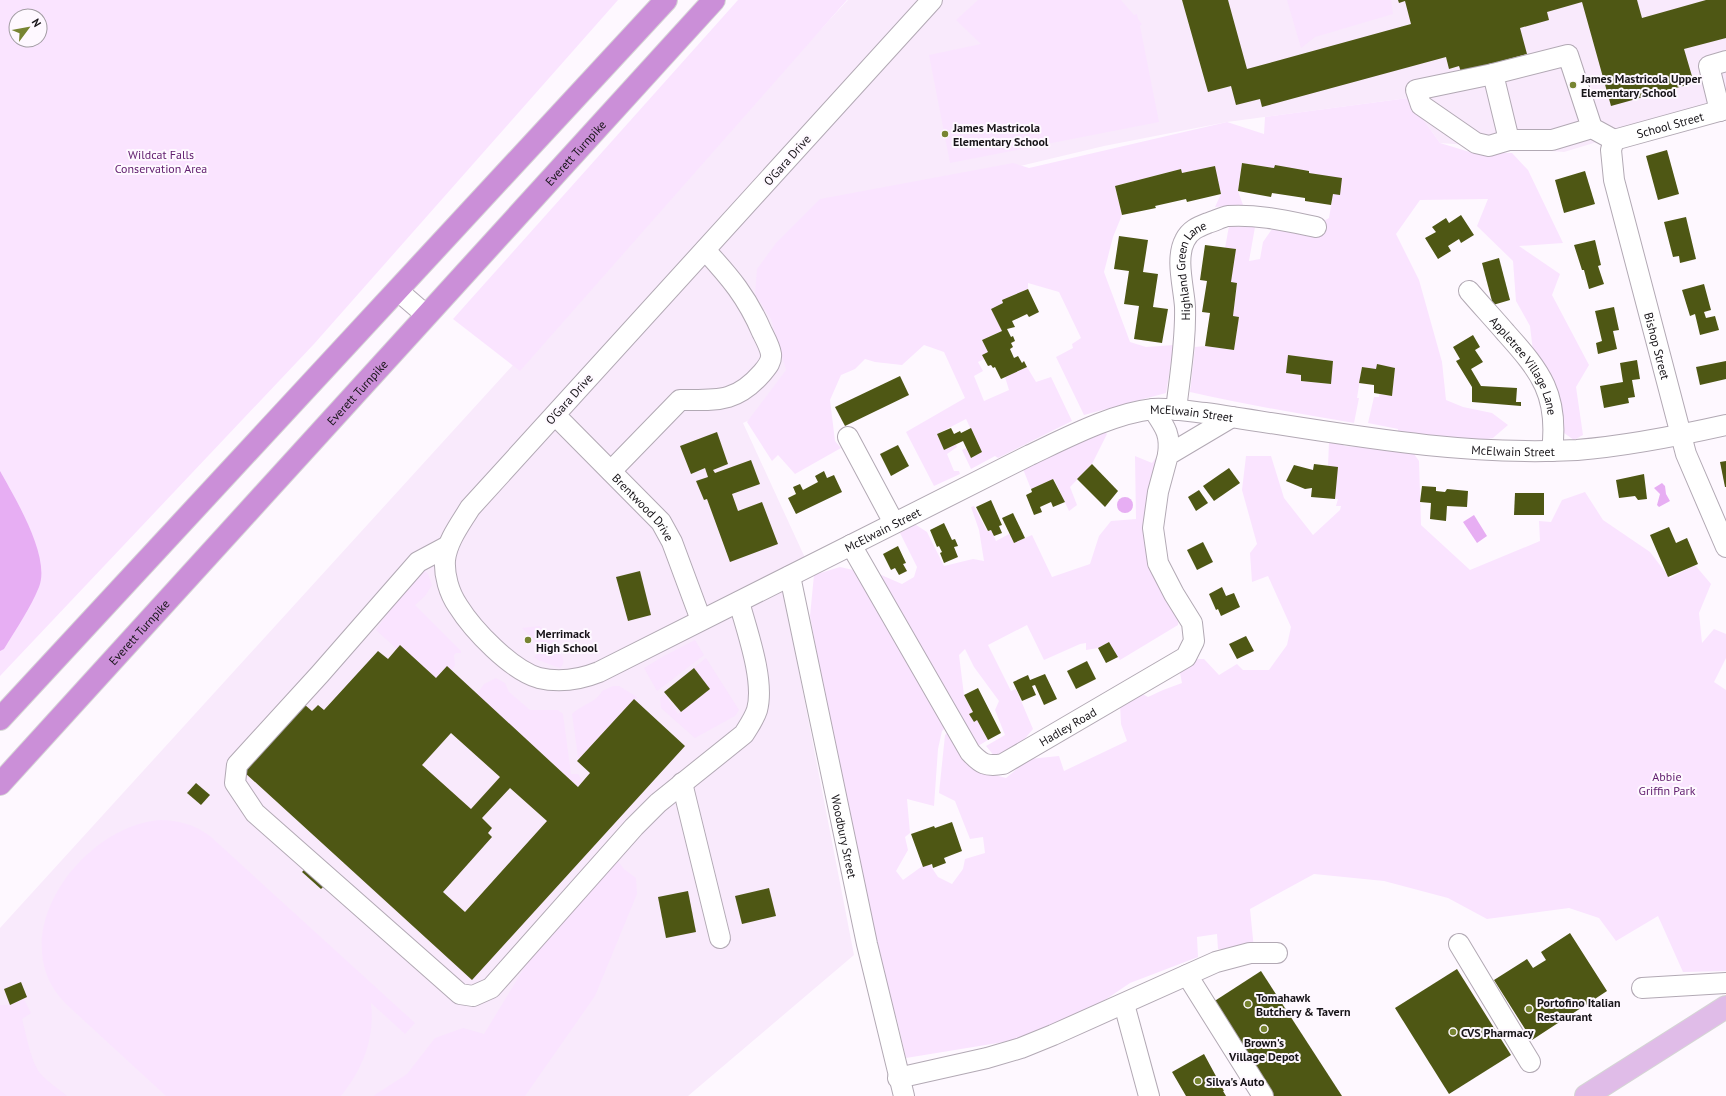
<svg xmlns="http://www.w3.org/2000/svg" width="1726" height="1096" viewBox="0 0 1726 1096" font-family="'PT Sans',sans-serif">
	<rect width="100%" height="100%" fill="#fef8ff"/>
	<polygon fill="#f9eafc" points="848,0 1726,0 1726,103 1564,152 1440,143 1408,98 1227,122 1104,146 829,212 816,388 743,423 806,560 780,574 854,955 688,1096 0,1096 0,928 666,197"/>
	<g fill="#fae4ff" fill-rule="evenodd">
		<path d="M0 0H618L314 344 0 676ZM16 16H40V40H16Z"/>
		<polygon points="738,0 847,0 520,371 453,319"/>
		<polygon points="978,0 1121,0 1134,15 1137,14 1138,19 1142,24 1140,26 1159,122 950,163 929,55 981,44 956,20"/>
		<polygon points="1287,0 1391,0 1393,14 1315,37 1301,48"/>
		<path d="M1408 98 1440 143 1473 153H1512L1528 170 1563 243 1519 246 1560 274 1552 295 1589 365 1576 387 1583 435 1574 440 1554 426 1535 368 1530 326 1516 301 1513 261 1477 226 1488 199 1420 200 1396 234 1419 280 1442 362 1446 400 1463 407 1492 413 1508 425 1493 438 1437 447 1399 442 1398 429 1368 423 1374 397H1379V394L1392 395 1395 368 1377 365 1376 369 1362 367 1357 398H1359L1354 423C1299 414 1244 404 1190 392L1195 347 1205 346 1234 350 1239 317 1233 316 1237 284 1231 282 1225 248 1229 226 1255 227 1249 261 1260 259 1263 242 1272 229 1291 232H1300L1299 235 1329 218 1333 194 1309 173V171L1275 166 1274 168 1242 163 1238 191 1243 205 1215 207 1221 194 1214 166 1182 173 1181 169 1115 186 1122 215 1113 237 1104 272 1130 342 1146 347 1174 345 1166 393 1084 415 1056 357 1073 348 1072 344 1081 338 1059 292 1028 283V289L1002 300 1003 303 1002 331 982 340 988 352 984 359 978 362 983 371 974 376 984 401 1009 390 1005 377 1027 367 1036 382 1051 377 1072 421 998 458 995 456 971 469 962 450 966 448 971 458 982 452 966 419 937 434 944 450 956 444 957 447 947 454 954 471H959L960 474 934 486 906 432 965 398 944 352 924 345 902 365 875 362 865 359 855 369 841 375 830 400 835 441 841 448 795 474 778 455 772 461 747 422 786 370 771 319 755 294 757 269 776 243 820 199 1013 163 1029 168 1227 122 1264 134 1265 117ZM1321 360 1333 361 1330 384 1301 381V375L1286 373Z"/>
		<polygon points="1105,432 1107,434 1092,464 1070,487 1077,505 1069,511 1054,479 1031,489 1023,469 1069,446"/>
		<polygon points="1329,442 1342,443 1344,446 1412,451 1419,461 1421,525 1470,570 1540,541 1539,521 1551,522 1562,500 1585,492 1603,520 1650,552 1669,577 1670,578 1695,565 1711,584 1699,613 1702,643 1714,629 1726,634 1726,658 1714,682 1726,690 1726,971 1683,972 1658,916 1616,941 1599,918 1569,908 1487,919 1448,898 1384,881 1314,874 1250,909 1254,949 1218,949 1217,934 1197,937 1198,957 1130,983 1099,1004 1016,1040 906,1058 897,1020 871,942 810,616 814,575 840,567 867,573 952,721 942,731 938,749 934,806 907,799 910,833 905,837 908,850 896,871 903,880 928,862 938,877 952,884 963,869 965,859 985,853 983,837 970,839 955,801 939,793 945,735 950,730 991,774 1006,778 1029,759 1059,756 1064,771 1127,741 1121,724 1120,705 1139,692 1148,697 1163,690 1182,683 1179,668 1193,659 1204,659 1219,675 1237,664 1243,670 1269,670 1287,645 1291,627 1268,576 1252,582 1250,553 1257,544 1242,490 1246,456 1271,456 1284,498 1313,535 1340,510 1341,506 1336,506 1338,499 1334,499 1328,466"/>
		<polygon points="1135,456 1152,463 1157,456 1159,473 1150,500 1179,613 1178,625 1120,660 1109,642 1098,648 1086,650 1086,643 1080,644 1044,660 1027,625 988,645 1011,691 1016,689 1033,729 1022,742 996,758 986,746 1005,735 995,710 999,701 974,667 965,649 959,655 964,695 973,712 970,714 974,722 977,720 988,740 973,749 879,574 902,584 914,577 917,567 900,533 913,523 927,532 944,566 973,559 984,561 979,530 971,507 974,506 987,531 991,530 996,541 1009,534 1014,543 1032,535 1052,577 1090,564 1099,536 1111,521 1136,519"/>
		<polygon points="424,570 428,574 432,585 425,596 415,605 461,651 461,653 456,653 454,655 455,665 451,671 436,678 397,649 376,630 395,603"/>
		<path d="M539 626 550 633 556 639 550 645C557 651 570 659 560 668L538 660 534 657 543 648 522 628Z"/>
		<polygon points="695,640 704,655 657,691 644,668 664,656"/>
		<polygon points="706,658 739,710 735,716 695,738 661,708 660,698 665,695 678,714 710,689 694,668"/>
		<polygon points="496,678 505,683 509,692 530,710 558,710 563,714 571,774 578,774 583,781 578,787 477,694 484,684"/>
		<path d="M613 686H619L637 697 580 759 578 757 572 714C582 704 596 703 602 691Z"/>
		<path d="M160 820C179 820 195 825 210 836L415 1023 405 1034 371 1003C375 1038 363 1069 341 1096H166L66 1004C0 938 81 826 160 820Z"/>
		<polygon points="614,856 624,869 636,878 637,894 595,996 525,1096 373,1096 407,1074 435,1038 463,1028 484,1034 537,947"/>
		<path d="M24 999 31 1013 22 1019C26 1033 31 1062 40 1073 47 1082 58 1088 67 1096H0V1005H10Z"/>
	</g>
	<g fill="#e7aef3">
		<path d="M0 471C15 498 51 557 39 587 30 609 16 629 4 649L0 651Z"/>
		<polygon points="1662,483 1665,486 1666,494 1670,501 1659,507 1657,505 1660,494 1654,488"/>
		<circle cx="1125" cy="505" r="8"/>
		<polygon points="1474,515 1487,536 1477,543 1463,522"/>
	</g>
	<g fill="#4e5714" fill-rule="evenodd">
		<polygon points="1182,0 1228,0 1247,69 1411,24 1405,1 1399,3 1398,0 1637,0 1642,18 1706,0 1726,0 1726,38 1684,49 1694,83 1611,106 1582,2 1547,12 1549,20 1520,28 1527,54 1461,72 1459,66 1449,69 1446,57 1262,107 1260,99 1236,105 1231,86 1208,92"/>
		<polygon points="1667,150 1679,194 1658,200 1646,156"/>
		<polygon points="1242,163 1274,168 1275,165 1309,171 1309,173 1342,178 1340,195 1333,194 1331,205 1305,201 1305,198 1272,193 1271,197 1238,191"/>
		<polygon points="1215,166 1221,194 1187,202 1186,199 1155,206 1156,208 1122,215 1115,186 1181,169 1182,173"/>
		<polygon points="1585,171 1595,204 1564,213 1555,180"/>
		<polygon points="1461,215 1474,235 1461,243 1459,239 1448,246 1451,251 1438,259 1425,238 1436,232 1432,227 1446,218 1449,223"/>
		<polygon points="1686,217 1696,259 1680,263 1679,256 1673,257 1664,222"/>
		<polygon points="1119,236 1148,240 1143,272 1158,274 1153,307 1168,309 1162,343 1134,339 1139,306 1124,304 1129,271 1114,269"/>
		<polygon points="1595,240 1601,265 1598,266 1604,284 1589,289 1584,270 1582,270 1574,245"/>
		<polygon points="1205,245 1236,249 1231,282 1237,283 1233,316 1239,317 1234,350 1205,346 1210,313 1202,312 1207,281 1200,280"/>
		<polygon points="1499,258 1510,300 1493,305 1482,263"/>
		<polygon points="1704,284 1711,310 1704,312 1706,318 1715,316 1719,330 1700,335 1695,314 1690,316 1682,290"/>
		<polygon points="1028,289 1039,312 1029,317 1027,314 1012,321 1015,327 1007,329 1011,337 1013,336 1015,341 1011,343 1013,347 1010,349 1014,358 1018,356 1022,363 1024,361 1027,367 1001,379 995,367 993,368 991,365 988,366 982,355 988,352 982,340 1002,331 991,309 1003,303 1002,300"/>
		<polygon points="1614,307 1619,330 1613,331 1617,349 1598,354 1596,343 1602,341 1595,311"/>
		<polygon points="1473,335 1480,347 1475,350 1483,362 1471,369 1481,386 1517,388 1516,402 1521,402 1521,406 1472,402 1472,387 1456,361 1460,359 1453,347"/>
		<polygon points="1288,355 1333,361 1331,384 1301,381 1301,375 1286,373"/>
		<polygon points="1637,360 1640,379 1632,380 1635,397 1628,398 1629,403 1604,408 1600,386 1623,382 1620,363"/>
		<polygon points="1726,361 1726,379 1700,385 1696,367"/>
		<polygon points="1377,364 1395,368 1392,396 1374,393 1374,385 1359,383 1362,367 1376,369"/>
		<polygon points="900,376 909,395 845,426 835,407"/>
		<polygon points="951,428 954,434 960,431 961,433 971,428 982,452 971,458 963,441 944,450 937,434"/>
		<polygon points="717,432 728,464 713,470 715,473 751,460 760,484 732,494 738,511 762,502 778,544 730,562 707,499 704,500 696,481 708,477 705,468 691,474 680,446"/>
		<polygon points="898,445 909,466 891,476 880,454"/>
		<polygon points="1726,461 1726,487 1725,487 1720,462"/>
		<polygon points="1092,464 1118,491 1105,507 1077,479"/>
		<polygon points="1314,464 1338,467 1335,499 1311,497 1312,488 1305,489 1286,481 1294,465 1313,470"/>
		<polygon points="1229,468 1240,483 1214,501 1203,486"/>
		<polygon points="824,471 827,478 834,475 842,492 796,514 788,498 796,494 793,487 800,484 803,490 818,482 815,476"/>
		<polygon points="1644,474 1647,499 1638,500 1635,496 1619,498 1616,480"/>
		<polygon points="1053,479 1065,502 1053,507 1051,502 1040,507 1042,512 1034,515 1026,495 1032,492 1031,489"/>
		<polygon points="1422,486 1436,487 1436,491 1445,492 1447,489 1468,491 1467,507 1447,506 1446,521 1430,519 1431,503 1420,502"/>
		<polygon points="1199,490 1208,503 1196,511 1188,497"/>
		<polygon points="1515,493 1544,493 1544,515 1514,515"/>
		<polygon points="991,500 1002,525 999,526 1002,533 994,536 991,530 988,531 976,507"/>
		<polygon points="1013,513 1025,538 1014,543 1002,518"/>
		<polygon points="944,523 952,540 955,539 958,546 954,547 958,557 944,563 940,553 942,552 939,546 937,547 930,530"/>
		<polygon points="1669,527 1676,543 1687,538 1698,564 1668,577 1650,535"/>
		<polygon points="1203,542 1213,562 1197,570 1187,550"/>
		<polygon points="898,546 906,563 903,564 907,571 899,575 895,568 891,570 883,554"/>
		<polygon points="640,571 651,615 628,621 616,577"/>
		<polygon points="1222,587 1226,596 1234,593 1240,607 1221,616 1218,609 1216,610 1209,594"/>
		<polygon points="1246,636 1254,651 1237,659 1229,644"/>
		<polygon points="1109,642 1118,657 1106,663 1098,648"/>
		<path d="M400 645 436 678 447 666 578 787 590 773 577 761 634 699 685 746 472 980 244 772 305 705 312 711 318 705 324 710 378 651 388 659ZM451 733 500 777 471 809 422 765ZM510 788 547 821 465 912 443 892 492 837 488 833 492 828 482 818Z"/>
		<polygon points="1087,661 1096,679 1076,689 1067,671"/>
		<polygon points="694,668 710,689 681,712 664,692"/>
		<polygon points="1045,674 1057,699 1044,705 1035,685 1032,686 1036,695 1022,701 1013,682 1028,675 1030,680"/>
		<polygon points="978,688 1001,733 988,740 977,720 974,722 969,714 973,712 964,695"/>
		<polygon points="196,783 210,795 201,805 187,793"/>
		<polygon points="952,822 962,851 944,858 946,863 933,868 932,864 923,867 911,834 934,826 935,828"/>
		<polygon points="306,868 325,885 321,889 302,872"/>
		<polygon points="769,888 776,916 742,924 735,896"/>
		<polygon points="688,891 696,932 666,938 658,897"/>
		<polygon points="1570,933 1607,991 1532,1040 1494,980 1527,959 1533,968 1546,960 1541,952"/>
		<polygon points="1457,969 1511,1055 1449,1094 1395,1008"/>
		<polygon points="1261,971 1342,1096 1269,1096 1210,1004"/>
		<polygon points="21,982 27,997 10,1005 4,989"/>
		<polygon points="1204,1054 1224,1091 1223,1091 1226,1096 1186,1096 1172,1072"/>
	</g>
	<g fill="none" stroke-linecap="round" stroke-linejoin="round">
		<g stroke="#b2a9b4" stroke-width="22">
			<g id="minor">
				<path id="s1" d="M932 0 470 508C461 523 447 541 445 560 444 575 449 593 458 606 473 630 511 670 539 678 560 683 579 680 599 672L1030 455C1066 438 1114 413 1153 409 1170 408 1188 411 1205 413 1329 431 1452 457 1577 450 1627 446 1677 436 1726 425"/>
				<polyline points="1493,74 1416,90 1421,105 1476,143 1489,146 1509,140"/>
				<polyline points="1720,111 1709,66 1726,61"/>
				<polyline points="1592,128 1568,55 1493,74 1509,140 1552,140 1592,128 1614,140"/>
				<path id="s2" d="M1614 140 1611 150 1614 180 1686 454 1726 547"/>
				<path id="s3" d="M1614 140 1726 109"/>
				<polyline points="397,290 426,315"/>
				<path id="s4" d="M1469 291C1481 305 1494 319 1506 333 1541 372 1559 395 1552 451"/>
				<path d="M1153 409C1165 427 1171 434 1168 455"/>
				<path id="s5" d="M1176 410C1180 375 1186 341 1185 307 1184 288 1175 258 1185 240 1190 230 1198 227 1208 223 1215 221 1222 217 1228 216 1258 214 1287 221 1316 227"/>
				<path id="s6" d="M555 415 661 522 672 542 701 620"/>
				<polyline points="848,437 894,523"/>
				<path d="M611 471 680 400C717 400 736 403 762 373 767 367 772 362 771 354 770 347 765 338 762 332 747 297 730 277 705 250"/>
				<path id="s7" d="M851 545 970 752C981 764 986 767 1003 764L1186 657 1194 641 1192 623 1174 594 1158 563 1153 528 1158 492 1168 455 1232 417"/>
				<path d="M448 546 418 562 320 674 237 765 235 783 255 813 460 994 473 996 491 988 634 827 658 803 744 734C749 726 754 719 757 710 765 681 747 631 739 602"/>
				<path id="s8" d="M790 576 867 944 904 1096"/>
				<polyline points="682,783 720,938"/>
				<polyline points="1459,944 1530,1062"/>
				<polyline points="1187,975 1263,1096"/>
				<polyline points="1642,988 1726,983"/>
				<polyline points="1124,1004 1149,1096"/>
				<polyline points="898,1078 987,1058 1021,1048 1053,1035 1216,962 1250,953 1277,953"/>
			</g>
		</g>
		<g stroke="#d5d5d5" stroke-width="24">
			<polyline id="major" points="1586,1096 1726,1007"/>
		</g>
		<g stroke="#d5d5d5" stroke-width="24">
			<g id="highway">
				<polyline points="0,719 666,0"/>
				<path id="s9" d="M0 784 714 0"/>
			</g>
		</g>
		<use href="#minor" stroke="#fff" stroke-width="20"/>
		<use href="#major" stroke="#e0bce8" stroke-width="22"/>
		<use href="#highway" stroke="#cb8fd8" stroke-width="22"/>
	</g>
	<g fill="#778432" stroke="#fef8ff" stroke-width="1.5">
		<circle cx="1573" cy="85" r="4"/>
		<circle cx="945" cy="134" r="4"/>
		<circle cx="528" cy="640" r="4"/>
		<circle cx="1248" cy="1004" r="4"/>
		<circle cx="1529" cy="1009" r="4"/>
		<circle cx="1264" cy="1029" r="4"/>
		<circle cx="1453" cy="1032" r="4"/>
		<circle cx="1198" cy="1081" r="4"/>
	</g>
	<g text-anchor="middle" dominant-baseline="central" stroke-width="4" stroke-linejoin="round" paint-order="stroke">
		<g font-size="12" font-weight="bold" fill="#171418" stroke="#fef8ff" text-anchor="start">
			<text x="1581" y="78">James Mastricola Upper<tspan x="1581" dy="14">Elementary School</tspan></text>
			<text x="953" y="127">James Mastricola<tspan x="953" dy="14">Elementary School</tspan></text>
			<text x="536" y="633">Merrimack<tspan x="536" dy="14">High School</tspan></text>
			<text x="1256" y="997">Tomahawk<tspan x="1256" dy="14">Butchery &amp; Tavern</tspan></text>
			<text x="1537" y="1002">Portofino Italian<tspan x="1537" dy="14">Restaurant</tspan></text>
			<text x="1461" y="1032">CVS Pharmacy</text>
			<text x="1264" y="1042" text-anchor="middle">Brown's<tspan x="1264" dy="14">Village Depot</tspan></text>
			<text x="1206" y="1081">Silva's Auto</text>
		</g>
		<g font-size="12" fill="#171418" stroke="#fef8ff">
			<text stroke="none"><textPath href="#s3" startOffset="58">School Street</textPath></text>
			<text stroke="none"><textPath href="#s9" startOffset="854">Everett Turnpike</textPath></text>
			<text transform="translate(787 160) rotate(-48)">O'Gara Drive</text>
			<text stroke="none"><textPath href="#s5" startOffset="144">Highland Green Lane</textPath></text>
			<text stroke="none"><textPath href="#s2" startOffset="212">Bishop Street</textPath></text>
			<text stroke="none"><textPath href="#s4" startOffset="94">Appletree Village Lane</textPath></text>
			<text stroke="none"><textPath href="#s9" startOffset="530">Everett Turnpike</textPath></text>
			<text transform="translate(569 399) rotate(-48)">O'Gara Drive</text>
			<text stroke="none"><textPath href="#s1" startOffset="1618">McElwain Street</textPath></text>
			<text stroke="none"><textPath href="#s1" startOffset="1942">McElwain Street</textPath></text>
			<text stroke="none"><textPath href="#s6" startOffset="128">Brentwood Drive</textPath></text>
			<text stroke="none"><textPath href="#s1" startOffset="1282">McElwain Street</textPath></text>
			<text stroke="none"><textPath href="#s9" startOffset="206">Everett Turnpike</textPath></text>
			<text stroke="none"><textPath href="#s7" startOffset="351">Hadley Road</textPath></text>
			<text stroke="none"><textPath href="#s8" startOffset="266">Woodbury Street</textPath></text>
		</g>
		<g font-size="12" fill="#622070" stroke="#fef8ff">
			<text x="161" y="154">Wildcat Falls<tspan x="161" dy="14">Conservation Area</tspan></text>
			<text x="1667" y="776">Abbie<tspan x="1667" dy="14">Griffin Park</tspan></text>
		</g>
	</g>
	<g transform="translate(28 28) rotate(58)"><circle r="19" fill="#fef8ff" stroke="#a29da3"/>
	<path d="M0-3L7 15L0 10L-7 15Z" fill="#778432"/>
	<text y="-6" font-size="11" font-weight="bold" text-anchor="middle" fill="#171418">N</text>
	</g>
</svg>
